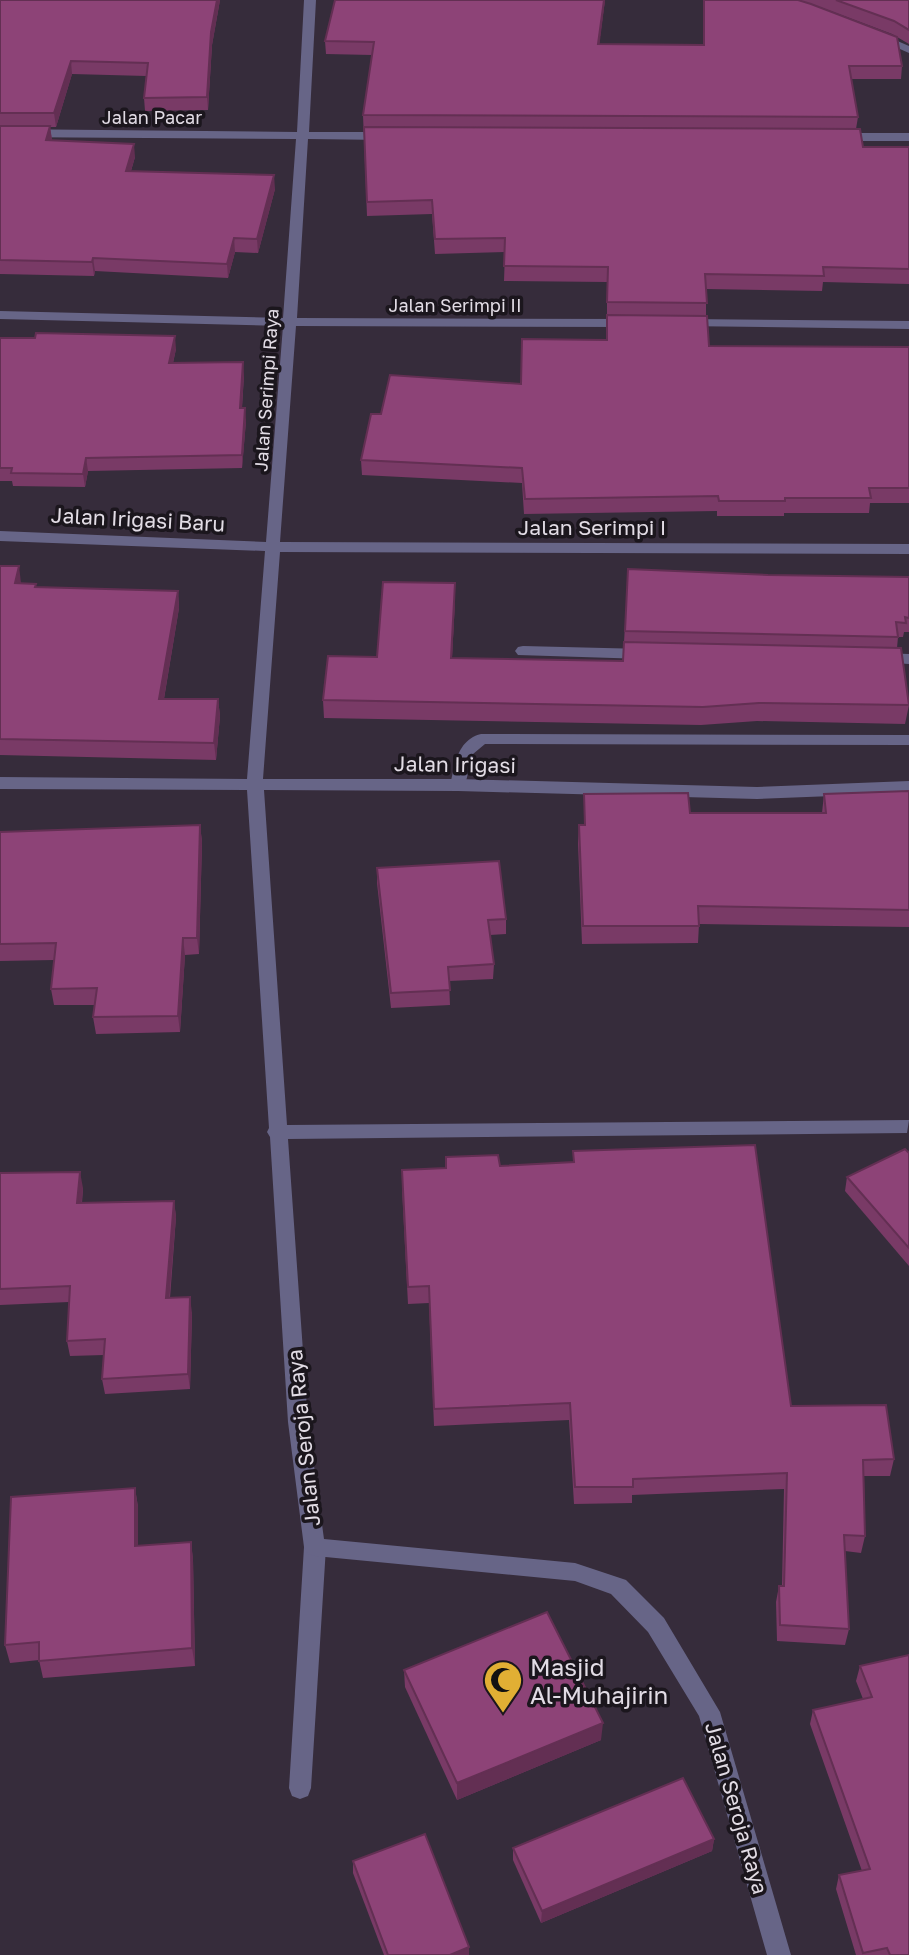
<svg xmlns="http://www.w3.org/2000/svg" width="909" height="1955" viewBox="0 0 909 1955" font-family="'Golos Text',sans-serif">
	<rect width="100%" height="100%" fill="#362c3b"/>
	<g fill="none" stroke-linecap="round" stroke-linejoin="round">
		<g fill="#676587" fill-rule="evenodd">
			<polygon points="523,646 645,649 653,654 645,659 518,655 515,651 518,647"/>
			<polygon points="879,653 909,654 909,664 874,662 871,658"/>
			<path d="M481 734 909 735V745L485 744 473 754 464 789H452L450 785C455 765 457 740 481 734Z"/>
			<polygon points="315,1538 322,1540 326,1547 311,1788 308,1796 300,1799 292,1796 289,1788 304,1547 308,1540"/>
		</g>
		<g fill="#676587" fill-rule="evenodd">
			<polygon points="304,0 316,0 309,132 385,132 391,136 385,140 308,139 297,318 630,319 637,323 630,327 296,326 280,542 909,544 909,554 280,552 263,779 458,779 757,787 909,781 909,793 757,799 458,791 264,790 287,1125 909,1120 907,1133 288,1139 308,1422 324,1539 575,1563 626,1580 664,1618 720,1712 791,1955 767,1955 699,1716 648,1632 611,1594 575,1581 315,1556 308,1554 304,1547 288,1422 270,1137 267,1132 269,1128 247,790 0,789 0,777 247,779 265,551 0,541 0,531 266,542 283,326 0,319 0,311 283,318 296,139 0,137 0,129 297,132"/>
			<polygon points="879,33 909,46 909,53 875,38 873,36"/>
			<polygon points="909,133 909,141 840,141 834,137 840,133"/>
			<polygon points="686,319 909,321 909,329 681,326 681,320"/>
		</g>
	</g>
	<g fill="#793a66">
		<polygon points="0,0 220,0 212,45 208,110 145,111 144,98 146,76 72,74 56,127 50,127 52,141 135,157 131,171 275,189 258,253 235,252 228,278 95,271 94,276 0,274"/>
		<polygon points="335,0 605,0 599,44 703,45 703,0 909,0 909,44 892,34 820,7 902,66 901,79 851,79 858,117 856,129 863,147 909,147 909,284 823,282 822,291 706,289 706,316 709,346 909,347 909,503 870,503 869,513 784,513 784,516 717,516 717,511 524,514 522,483 362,475 361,460 381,414 521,384 607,340 607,282 504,281 505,252 435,254 432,214 367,216 363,115 372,55 326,54 325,41"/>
		<polygon points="0,338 35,338 176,349 173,363 244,375 242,408 246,421 242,468 88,471 85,487 13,486 12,481 0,481"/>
		<polygon points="0,566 21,584 37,587 178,591 179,608 164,699 218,699 220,716 216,760 0,755"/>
		<polygon points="628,569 768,575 909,577 909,632 904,632 903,637 898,637 897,648 909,705 905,724 757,721 701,725 324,718 323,700 377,657 455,601 452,658 623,661"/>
		<polygon points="909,791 909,927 699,924 698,943 582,944 578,843 579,825 584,825 584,794 690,813 822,813 824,794"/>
		<polygon points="200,825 202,842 199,954 185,955 180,1032 96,1034 93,1017 95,1005 54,1005 51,989 54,960 0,961 0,832"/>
		<polygon points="377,868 506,919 506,934 490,935 494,964 493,979 449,981 450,1005 391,1008 377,883"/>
		<polygon points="573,1151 791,1406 894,1459 890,1476 864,1476 865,1536 861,1553 845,1551 849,1629 845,1645 777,1641 776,1602 779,1586 782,1586 784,1489 632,1495 632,1503 574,1504 569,1420 434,1426 429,1303 408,1304 402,1188 500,1166 573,1163"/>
		<polygon points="909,1153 909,1266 845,1191 847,1177"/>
		<polygon points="0,1173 83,1188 82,1203 174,1201 176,1217 170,1298 192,1313 190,1389 105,1394 102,1379 104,1355 70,1356 67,1341 69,1302 0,1305"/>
		<polygon points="135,1488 138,1507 138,1546 191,1542 193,1560 195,1666 43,1678 39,1660 10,1663 5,1645"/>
		<polygon points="909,1655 909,1955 856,1955 836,1889 839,1875 862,1871 810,1724 813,1710 863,1699 856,1681 860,1666"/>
		<polygon points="404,1670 601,1740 457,1800 405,1687"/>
		<polygon points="714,1839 712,1851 541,1923 513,1860 513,1848"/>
		<polygon points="353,1861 469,1955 384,1955 353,1873"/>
	</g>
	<g fill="#632f53">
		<polygon points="217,0 220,0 212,45 208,110 207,97 211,32"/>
		<polygon points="604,0 605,0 598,57 598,44"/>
		<polygon points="71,61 72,74 56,127 54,113"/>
		<polygon points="50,126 52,140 48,154 46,140"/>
		<polygon points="134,144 135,157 127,184 126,171"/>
		<polygon points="274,175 275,189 258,253 257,239"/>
		<polygon points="234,238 235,252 228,278 227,264"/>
		<polygon points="93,258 95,271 94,276 92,262"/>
		<polygon points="175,336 176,349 170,376 169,363"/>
		<polygon points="243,362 244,375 241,421 240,408"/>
		<polygon points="245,408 246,421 242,468 242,455"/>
		<polygon points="86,458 88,471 85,487 83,474"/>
		<polygon points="19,566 21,583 18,600 15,583"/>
		<polygon points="455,583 455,601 451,676 451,658"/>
		<polygon points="178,591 179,608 161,716 159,699"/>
		<polygon points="218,699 220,716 216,760 214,743"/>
		<polygon points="200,825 202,842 199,954 197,938"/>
		<polygon points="183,938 185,955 180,1032 178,1016"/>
		<polygon points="80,1172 83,1188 80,1219 77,1203"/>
		<polygon points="174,1201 176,1217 168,1314 166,1298"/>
		<polygon points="190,1297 192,1313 190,1389 188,1374"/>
		<polygon points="135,1488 138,1507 138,1564 135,1546"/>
		<polygon points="191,1542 193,1560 195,1666 192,1648"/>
		<polygon points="603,1723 601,1740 457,1800 457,1783"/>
		<polygon points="714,1839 712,1851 541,1923 542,1911"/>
		<polygon points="469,1947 469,1955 450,1955"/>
	</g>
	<g fill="#8d4377" stroke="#632f53" stroke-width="2">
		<polygon points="0,0 217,0 211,32 207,97 144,98 148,63 71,61 54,113 0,113"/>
		<polygon points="335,0 604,0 598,44 704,45 704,0 798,0 811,4 897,37 902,66 849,66 858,117 363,115 374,42 325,41"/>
		<polygon points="836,0 909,0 909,30 894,21"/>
		<polygon points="0,126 50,126 46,140 134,144 126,171 274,175 257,239 234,238 227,264 93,258 92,262 0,260"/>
		<polygon points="364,127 860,129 863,147 909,147 909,269 823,267 824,276 705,274 707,303 607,302 608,267 504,266 505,238 435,239 432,200 367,202"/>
		<polygon points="607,315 707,316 709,346 909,347 909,488 869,488 871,498 785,498 785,501 719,501 718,496 525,499 522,468 361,460 371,414 381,414 390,375 521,384 522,339 607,340"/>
		<polygon points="36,333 175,336 169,363 243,362 240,408 245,408 242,455 86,458 83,474 11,473 12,468 0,468 0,338 35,338"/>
		<polygon points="0,566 19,566 15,583 36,584 35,587 178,591 159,699 218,699 214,743 0,739"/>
		<polygon points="628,569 768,575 909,577 909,618 905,617 906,623 896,622 898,637 625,631"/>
		<polygon points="383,582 455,583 451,658 623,661 624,642 901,648 909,705 759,703 703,707 323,700 328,656 377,657"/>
		<polygon points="909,791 909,910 698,906 699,926 583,926 579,825 585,825 584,794 688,793 690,813 826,813 824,794"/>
		<polygon points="200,825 197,938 183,938 178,1016 93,1017 97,988 51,989 56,943 0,944 0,832"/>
		<polygon points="499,861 506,919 488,920 494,964 448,967 450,990 391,993 377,868"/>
		<polygon points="755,1145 791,1406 886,1405 894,1459 863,1460 865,1536 844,1535 849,1629 780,1625 779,1586 784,1586 787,1473 633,1479 633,1487 575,1487 570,1403 434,1409 429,1286 408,1287 402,1170 446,1168 446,1157 498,1155 500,1166 574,1162 573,1151"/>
		<polygon points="905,1149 909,1153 909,1248 847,1177"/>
		<polygon points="80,1172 77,1203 174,1201 166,1298 190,1297 188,1374 102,1379 105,1339 67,1341 70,1286 0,1289 0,1173"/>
		<polygon points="135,1488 135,1546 191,1542 192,1648 39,1661 39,1642 5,1645 11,1497"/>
		<polygon points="547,1612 603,1723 457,1783 404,1670"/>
		<polygon points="909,1655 909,1955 890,1955 887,1948 863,1953 839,1875 870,1869 813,1710 872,1697 860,1666"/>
		<polygon points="683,1778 714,1839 542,1911 513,1848"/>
		<polygon points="425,1834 469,1947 450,1955 388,1955 353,1861"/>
	</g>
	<defs>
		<g id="mosque-pin" transform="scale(2.0125)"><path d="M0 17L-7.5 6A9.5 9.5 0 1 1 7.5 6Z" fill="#e1af34" stroke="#1b161d"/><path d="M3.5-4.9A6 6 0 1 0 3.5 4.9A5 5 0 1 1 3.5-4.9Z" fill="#111"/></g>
	</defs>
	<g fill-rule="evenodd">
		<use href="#mosque-pin" x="503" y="1680"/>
	</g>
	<g text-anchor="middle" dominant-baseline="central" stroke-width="7" stroke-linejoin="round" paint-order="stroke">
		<g font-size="18" fill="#e2dce5" stroke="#1b161d">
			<text x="152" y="117">Jalan Pacar</text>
			<text x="455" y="305">Jalan Serimpi II</text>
			<text transform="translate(266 390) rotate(-86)">Jalan Serimpi Raya</text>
		</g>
		<g font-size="21" fill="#e2dce5" stroke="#1b161d">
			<text transform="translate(138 519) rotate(3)">Jalan Irigasi Baru</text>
			<text x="592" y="527">Jalan Serimpi I</text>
			<text transform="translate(455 764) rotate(1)">Jalan Irigasi</text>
			<text transform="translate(303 1438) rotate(-96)">Jalan Seroja Raya</text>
			<text transform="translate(737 1808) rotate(74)">Jalan Seroja Raya</text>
		</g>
		<g font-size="24" fill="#e2dce5" stroke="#1b161d" text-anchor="start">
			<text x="530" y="1666">Masjid<tspan x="530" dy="28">Al-Muhajirin</tspan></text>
		</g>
	</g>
</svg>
